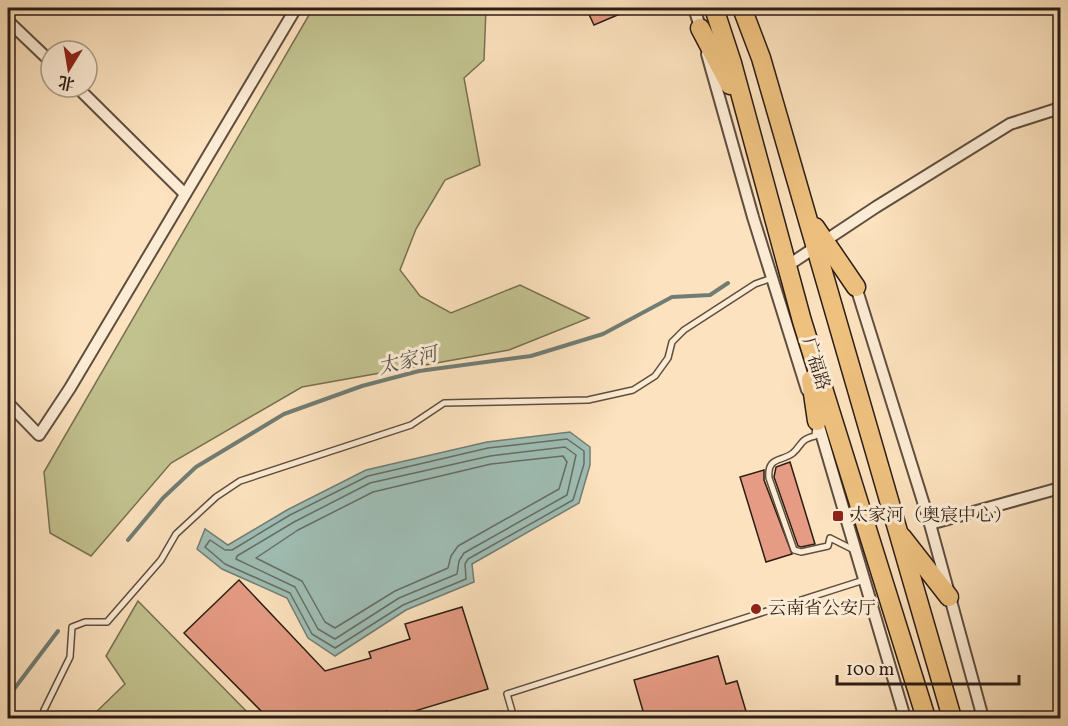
<svg xmlns="http://www.w3.org/2000/svg" width="1068" height="726" viewBox="0 0 1068 726" font-family="Vollkorn,'Noto Serif SC',serif">
	<rect width="100%" height="100%" fill="#fce2be"/>
	<filter id="stains"><feTurbulence type="fractalNoise" baseFrequency=".00333" numOctaves="4"/><feColorMatrix values="0 0 0 0 .2 0 0 0 0 .09 0 0 0 0 .02 0 0 0 .5 -.17"/></filter>
	<radialGradient id="worn" r=".72"><stop offset=".6" stop-color="#630" stop-opacity="0"/><stop offset="1" stop-color="#630" stop-opacity=".3"/></radialGradient>
	<g fill="#c2c28f" stroke="#777052" stroke-width="1.5">
		<polygon points="313,8 486,8 484,60 464,78 480,165 445,180 416,229 400,270 420,296 451,313 520,285 589,318 509,350 302,387 171,463 91,556 50,533 44,472"/>
		<polygon points="138,601 253,718 90,718 125,684 106,656"/>
	</g>
	<polygon fill="#9fbdb4" stroke="#717d74" stroke-width="1.5" points="570,432 590,447 590,465 579,503 472,564 474,582 406,610 335,656 308,638 287,598 222,569 197,549 205,529 228,545 287,510 366,470 487,442"/>
	<g fill="none" stroke-linecap="round" stroke-linejoin="round">
		<g stroke="#666d64" stroke-width="1.5">
			<polygon points="567,439 584,451 584,464 573,500 468,559 465,564 466,579 403,605 335,648 312,634 290,593 225,564 205,547 210,540 225,550 232,550 290,515 368,476 488,448"/>
			<polygon points="565,447 576,455 567,495 464,553 459,561 457,574 399,598 335,639 318,629 295,587 236,559 237,556 294,522 370,483 490,456"/>
			<polygon points="563,456 567,462 559,489 458,546 451,556 448,568 395,591 335,628 325,622 302,581 256,558 298,530 373,492 491,464"/>
		</g>
		<g stroke="#717d74" stroke-width="4">
			<polyline points="128,540 163,498 196,467 284,414 362,386 419,371 531,356 603,334 672,297 710,295 728,283"/>
			<polyline points="8,697 58,631"/>
		</g>
	</g>
	<g fill="#e69b84" stroke="#2c1d15" stroke-width="1.5">
		<polygon points="586,8 634,8 594,25"/>
		<polygon points="790,462 815,544 801,547 798,546 774,477 776,467"/>
		<polygon points="764,470 764,480 792,554 766,562 740,477"/>
		<polygon points="239,580 325,671 371,658 369,652 410,639 405,624 462,607 488,689 392,718 387,711 363,718 268,718 184,633"/>
		<polygon points="718,656 726,684 737,681 748,718 645,718 634,680"/>
	</g>
	<g fill="none" stroke-linecap="round" stroke-linejoin="round">
		<g stroke="#604e3f" stroke-width="8">
			<g id="lane">
				<path d="M816 426 815 436C799 440 803 444 793 453 782 462 767 456 769 478L794 550 801 552 828 546 830 538 854 550"/>
				<polyline points="43,718 44,710 70,657 72,627 85,622 107,622 161,560 176,534 216,497 240,481 411,425 444,403 588,400 633,390 655,376 668,358 672,342 684,330 755,284 772,278"/>
				<polyline points="514,718 507,694 864,580"/>
			</g>
		</g>
		<g stroke="#604e3f" stroke-width="14">
			<g id="street">
				<polyline points="694,8 702,33"/>
				<polyline points="8,21 51,62"/>
				<polyline points="707,54 753,217 807,390"/>
				<polyline points="77,87 185,194"/>
				<polyline points="787,266 876,207 1010,124 1060,108"/>
				<polyline points="856,287 930,524 983,718"/>
				<polyline points="8,403 39,435 70,388 296,8"/>
				<polyline points="816,416 905,718"/>
				<polyline points="930,524 1060,488"/>
			</g>
		</g>
		<g stroke="#2c1d15" stroke-width="21">
			<g id="primary">
				<polyline points="714,8 732,63 802,321 926,718"/>
				<polyline points="742,8 761,58 952,718"/>
				<polyline points="700,28 730,85"/>
				<polyline points="815,227 856,287"/>
				<polyline points="811,380 817,421"/>
				<polyline points="902,537 949,597"/>
			</g>
		</g>
		<use href="#lane" stroke="#fdecd5" stroke-width="5"/>
		<use href="#street" stroke="#fdecd5" stroke-width="10"/>
		<use href="#primary" stroke="#eec17f" stroke-width="18"/>
	</g>
	<g fill="#8f2418" stroke="#fdecd5" stroke-width="2">
		<rect x="832" y="510" width="12" height="12" rx="3"/>
		<circle cx="756" cy="609" r="6"/>
	</g>
	<g text-anchor="middle" dominant-baseline="central" stroke-width="6" stroke-linejoin="round" paint-order="stroke">
		<g font-size="18" fill="#2c1d15" stroke="#fdecd5">
			<text transform="translate(815 364) rotate(73)">广福路</text>
		</g>
		<g font-size="18" fill="#2c1d15" stroke="#fdecd5" text-anchor="start">
			<text x="850" y="516">太家河（奥宸中心）</text>
			<text x="768" y="609">云南省公安厅</text>
		</g>
		<g font-size="20" font-style="italic" fill="#54554d" stroke="#fdecd5">
			<text transform="translate(408 362) rotate(-14)">太家河</text>
		</g>
	</g>
	<rect width="1068" height="726" fill="none" stroke="#fce2be" stroke-width="30"/>
	<rect x="9" y="9" width="1050" height="708" fill="none" stroke="#2c1d15" stroke-width="3"/>
	<rect x="15" y="15" width="1038" height="696" fill="none" stroke="#2c1d15" stroke-width="1.5"/>
	<g transform="translate(69 69) rotate(191)"><circle r="28" fill="#fdecd5" stroke="#a99988" stroke-width="1.5"/>
	<path d="M0-4.5L10 22L0 15L-10 22Z" fill="#8f2418"/>
	<text y="-9" font-size="16" font-weight="bold" text-anchor="middle" fill="#2c1d15">北</text>
	</g>
	<path d="M837 675v9h182v-9" fill="none" stroke="#2c1d15" stroke-width="3"/>
	<text x="846" y="675" font-size="18" fill="#2c1d15" stroke="#fdecd5" stroke-width="4.5" paint-order="stroke">100 m</text>
	<rect width="100%" height="100%" filter="url(#stains)"/>
	<rect width="100%" height="100%" fill="url(#worn)"/>
</svg>
